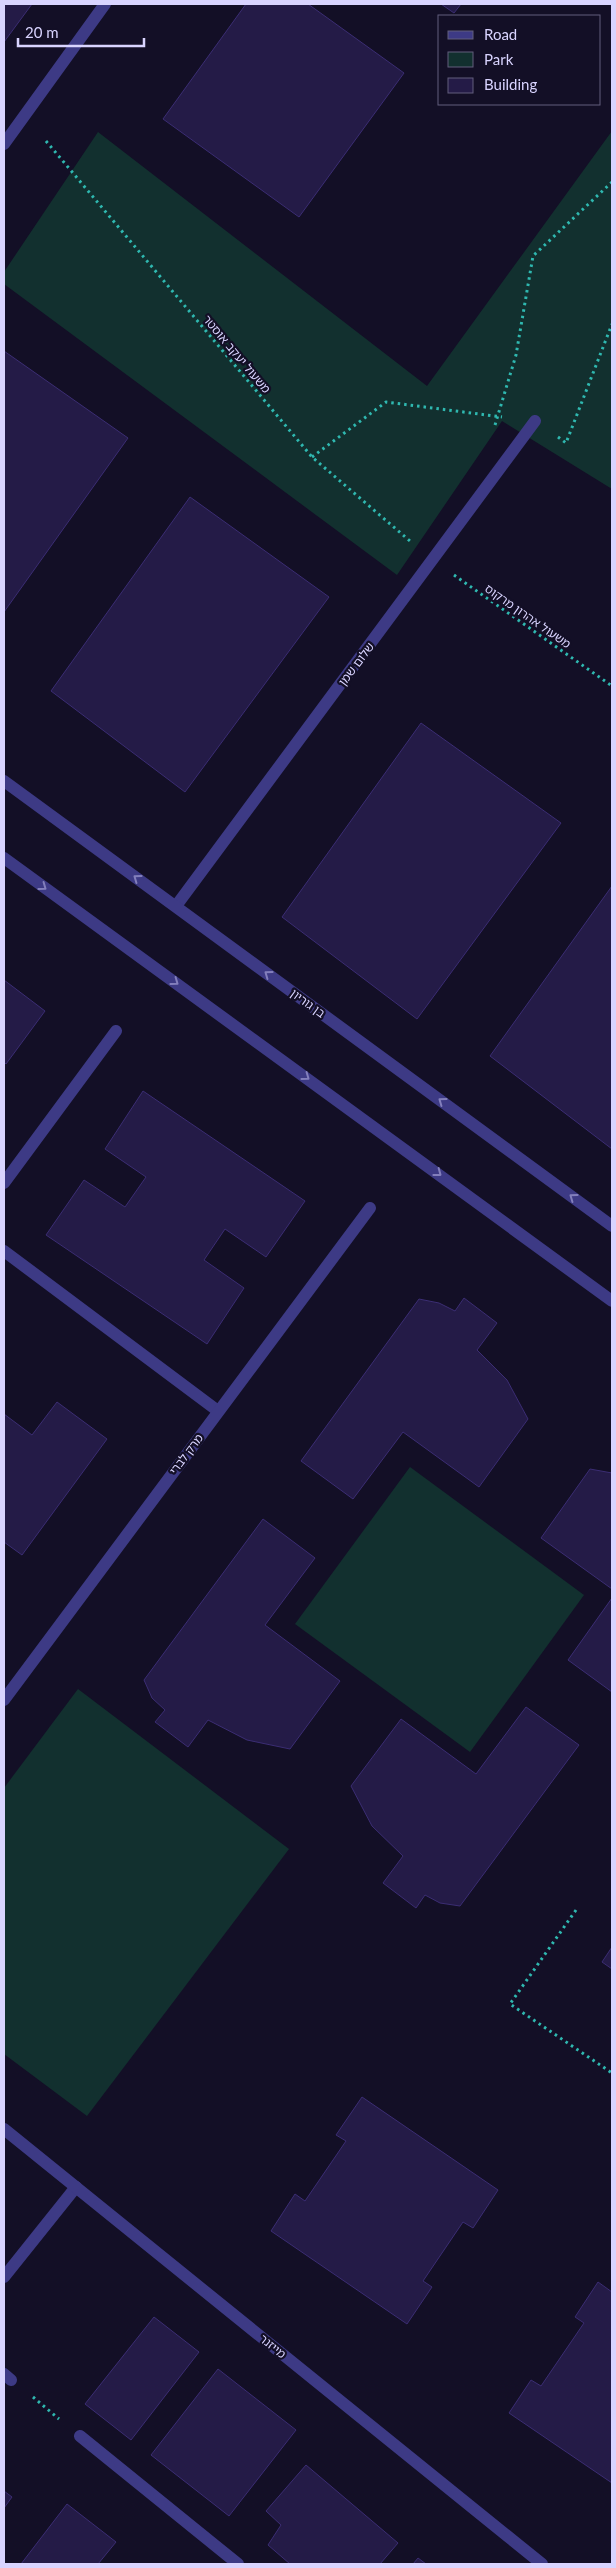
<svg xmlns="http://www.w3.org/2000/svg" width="616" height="2568" viewBox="0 0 616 2568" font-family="Lato,'Noto Sans Hebrew',sans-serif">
	<rect width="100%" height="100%" fill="#130f26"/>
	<g fill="#12302f">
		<polygon points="612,131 612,489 502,421 397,575 4,284 4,272 98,132 427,386"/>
		<polygon points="410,1467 584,1595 470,1752 295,1624"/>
		<polygon points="78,1689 289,1849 87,2116 4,2054 4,1788"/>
	</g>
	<g fill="#241b47" stroke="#3b2d73">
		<polygon points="4,4 32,4 4,42"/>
		<polygon points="246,4 308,4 404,73 299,217 163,119"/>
		<polygon points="441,4 461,4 454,13"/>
		<polygon points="4,351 128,438 4,612"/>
		<polygon points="190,497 329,597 185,792 51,691"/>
		<polygon points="421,723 561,823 417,1019 282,917"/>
		<polygon points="612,886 612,1149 490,1056"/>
		<polygon points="4,980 45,1011 6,1064 4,1062"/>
		<polygon points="143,1091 305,1201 266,1257 225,1229 204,1260 244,1288 207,1344 46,1235 84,1180 125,1207 146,1177 105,1149"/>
		<polygon points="464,1298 497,1323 477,1350 507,1380 528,1419 479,1487 403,1432 353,1499 301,1461 419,1299 439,1303 455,1311"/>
		<polygon points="57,1402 107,1439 22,1555 4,1542 4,1414 32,1435"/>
		<polygon points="590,1469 612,1473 612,1589 541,1538"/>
		<polygon points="263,1519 315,1558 265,1625 340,1681 290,1749 247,1740 208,1720 188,1747 155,1722 165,1710 152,1698 144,1680"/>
		<polygon points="612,1598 612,1692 568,1660"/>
		<polygon points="526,1707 579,1745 460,1906 440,1903 425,1895 416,1908 383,1883 403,1856 372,1826 351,1786 401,1719 476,1774"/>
		<polygon points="612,1947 612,1969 602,1962"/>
		<polygon points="362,2097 498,2190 473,2228 463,2222 423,2281 432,2287 407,2324 271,2231 295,2194 305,2201 346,2141 336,2135"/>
		<polygon points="598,2282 612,2292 612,2483 509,2413 531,2380 541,2386 584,2323 575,2317"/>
		<polygon points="154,2317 199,2352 131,2440 85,2404"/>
		<polygon points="218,2369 296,2430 229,2516 151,2455"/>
		<polygon points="306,2465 398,2543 380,2564 290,2564 268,2545 281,2525 266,2511"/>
		<polygon points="4,2491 12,2497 4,2508"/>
		<polygon points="67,2504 116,2542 98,2564 21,2564"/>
		<polygon points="418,2558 426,2564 413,2564"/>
	</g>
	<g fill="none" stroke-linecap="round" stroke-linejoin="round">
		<g stroke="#2fb8b0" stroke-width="3" stroke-dasharray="2.5 4" stroke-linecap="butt">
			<polyline points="46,141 312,457 410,541"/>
			<polyline points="495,425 516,355 533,256 612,182"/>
			<polyline points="558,437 566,443 612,324"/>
			<polyline points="312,457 386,402 502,417"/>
			<polyline points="454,575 612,686"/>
			<polyline points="576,1910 510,2004 612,2073"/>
			<polyline points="33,2397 59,2419"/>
		</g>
		<g stroke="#3d3a85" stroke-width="12">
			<polyline points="4,1183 116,1031"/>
			<polyline points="4,1251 218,1411"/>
			<polyline points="4,2277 76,2187"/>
		</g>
		<g stroke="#3d3a85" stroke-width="12">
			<polyline points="4,2374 11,2380"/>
			<polyline points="80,2436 238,2564"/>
		</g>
		<g stroke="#3d3a85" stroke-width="12">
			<polyline points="4,144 105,4"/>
			<polyline points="176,906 535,421"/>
			<polyline points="4,1700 370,1208"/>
			<polyline points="4,2129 542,2564"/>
		</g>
		<g stroke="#3d3a85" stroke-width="12">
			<polyline points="4,781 612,1226"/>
			<polyline points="4,858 612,1301"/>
		</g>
	</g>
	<defs><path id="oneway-chevron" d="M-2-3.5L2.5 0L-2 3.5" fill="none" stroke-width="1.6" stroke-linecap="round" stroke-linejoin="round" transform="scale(1.25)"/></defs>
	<g stroke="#837fbc">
		<use href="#oneway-chevron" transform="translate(137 878) rotate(-144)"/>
		<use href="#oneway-chevron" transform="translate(43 887) rotate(36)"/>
		<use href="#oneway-chevron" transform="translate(268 974) rotate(-144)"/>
		<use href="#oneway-chevron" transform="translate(175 982) rotate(36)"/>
		<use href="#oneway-chevron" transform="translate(306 1077) rotate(36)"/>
		<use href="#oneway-chevron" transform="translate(442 1101) rotate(-144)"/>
		<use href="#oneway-chevron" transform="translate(438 1173) rotate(37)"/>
		<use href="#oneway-chevron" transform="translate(573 1197) rotate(-144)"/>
	</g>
	<g text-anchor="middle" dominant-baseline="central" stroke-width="4.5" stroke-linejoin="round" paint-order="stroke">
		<g font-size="12" fill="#d9d4ff" stroke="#130f26">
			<text transform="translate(237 354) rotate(50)">משעול יעקב אוסטר</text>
			<text transform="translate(528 616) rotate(35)">משעול אהרון מרקוס</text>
			<text transform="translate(356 664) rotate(-53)">שלום שמן</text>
			<text transform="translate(308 1003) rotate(36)">בן גוריון</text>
			<text transform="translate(186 1454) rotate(-53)">מרק לברי</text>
			<text transform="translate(273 2346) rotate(39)">מייזנר</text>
		</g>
	</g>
	<rect width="616" height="2568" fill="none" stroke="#d9d4ff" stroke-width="10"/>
	<rect x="438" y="15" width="162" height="90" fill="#130f26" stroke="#625e7d"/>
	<rect x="448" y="31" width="25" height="8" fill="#3d3a85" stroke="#625e7d"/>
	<text x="484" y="40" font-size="15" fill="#d9d4ff">Road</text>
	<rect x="448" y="52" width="25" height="15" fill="#12302f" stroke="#625e7d"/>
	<text x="484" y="65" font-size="15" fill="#d9d4ff">Park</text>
	<rect x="448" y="78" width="25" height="15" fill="#241b47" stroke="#625e7d"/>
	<text x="484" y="90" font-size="15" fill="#d9d4ff">Building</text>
	<path d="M18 38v8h126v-8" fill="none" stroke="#d9d4ff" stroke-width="2.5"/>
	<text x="25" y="38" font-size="15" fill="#d9d4ff" stroke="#130f26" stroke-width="4" paint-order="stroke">20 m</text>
</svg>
